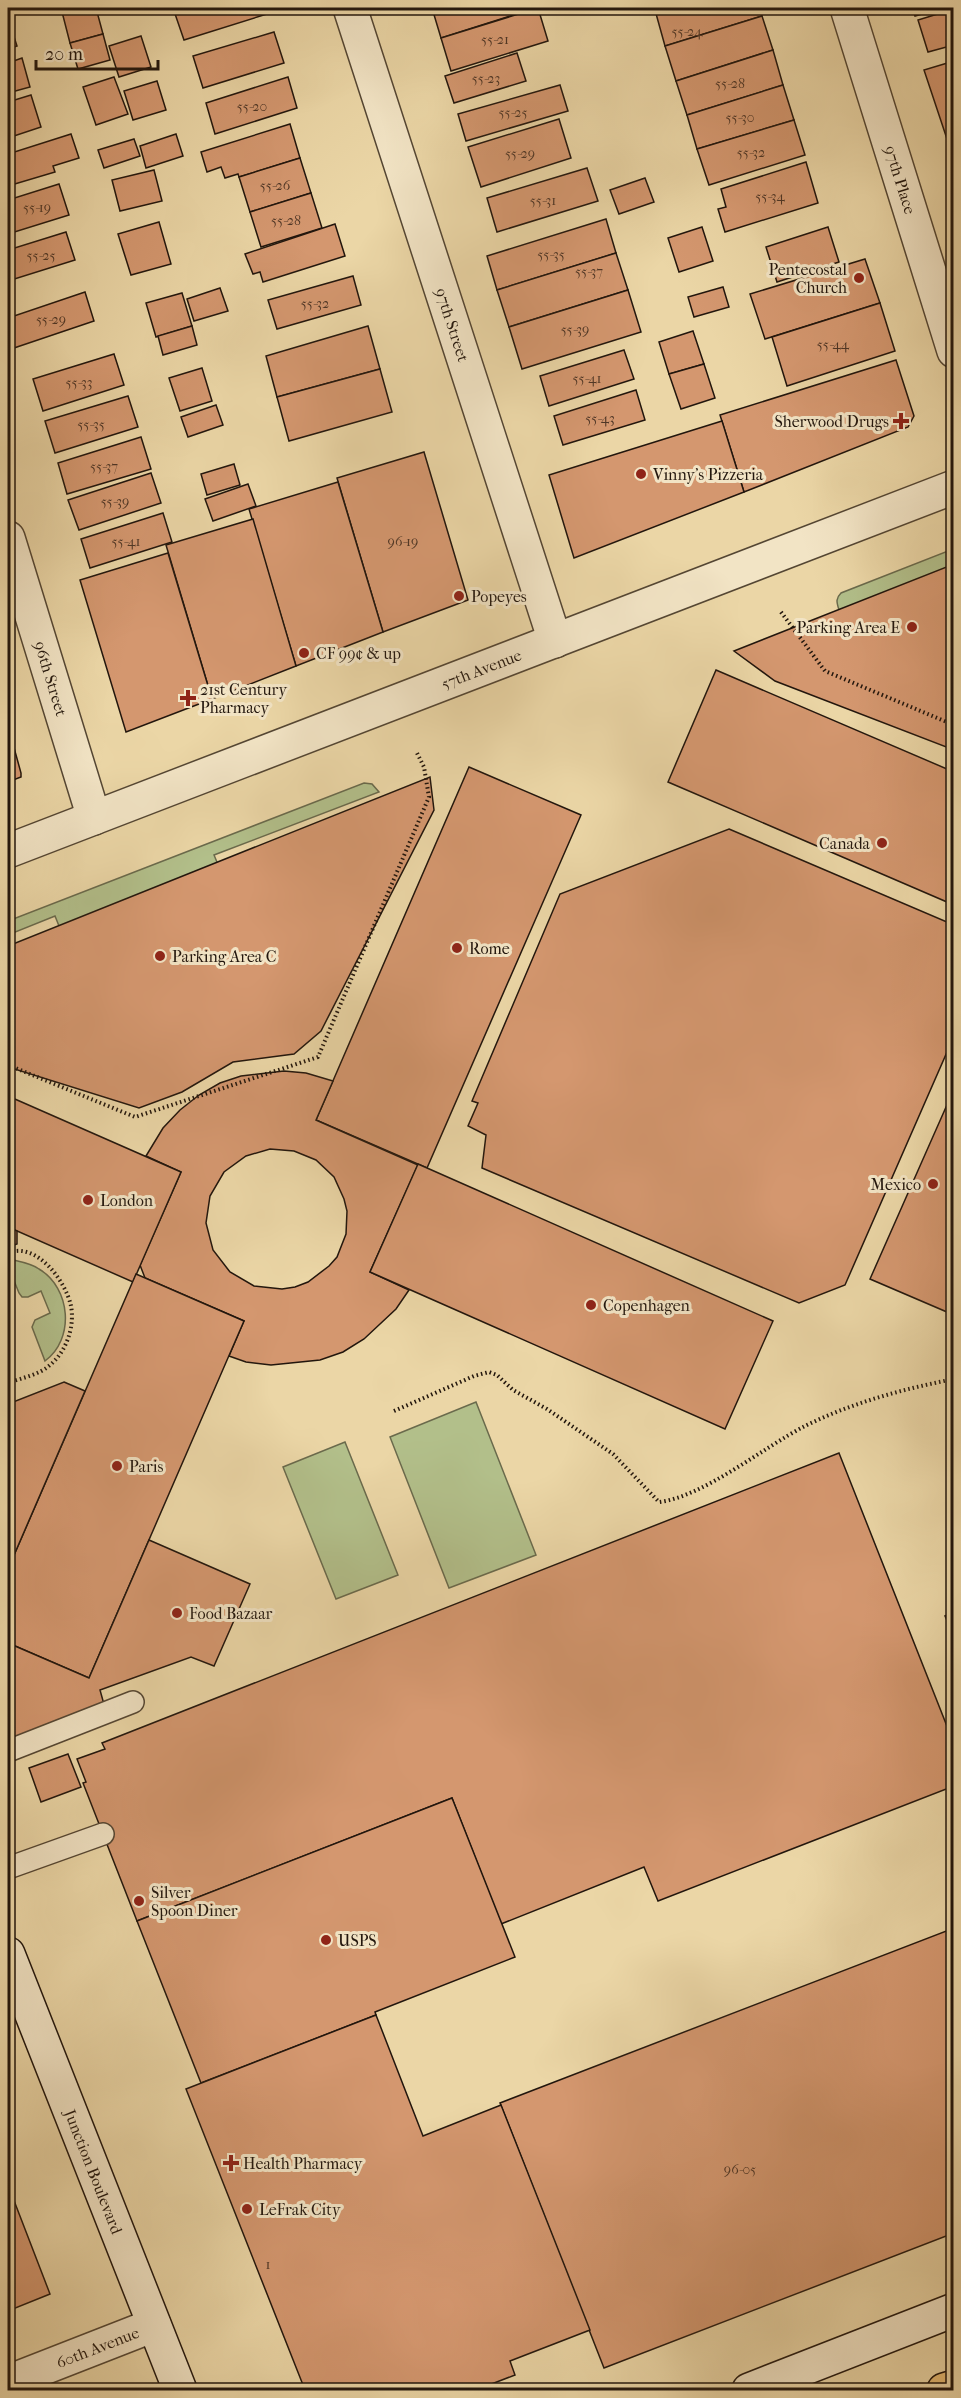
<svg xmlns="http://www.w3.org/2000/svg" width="961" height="2398" viewBox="0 0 961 2398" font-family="'IM FELL French Canon',serif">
	<rect width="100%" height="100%" fill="#ebd6a6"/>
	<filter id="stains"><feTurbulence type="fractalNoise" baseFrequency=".00333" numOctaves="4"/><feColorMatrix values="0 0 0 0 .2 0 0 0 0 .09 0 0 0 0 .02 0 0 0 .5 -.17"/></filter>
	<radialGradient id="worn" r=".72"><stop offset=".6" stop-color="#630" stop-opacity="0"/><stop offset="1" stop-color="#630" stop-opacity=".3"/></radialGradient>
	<g fill="#b2bf8a" stroke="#6a6a4c" stroke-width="1.5">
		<path d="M953 549V577L839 610C837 603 835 599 841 593Z"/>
		<polygon points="364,783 372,784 379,792 214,855 222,874 14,1013 8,1012 8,958 63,936 55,916 8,935 8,921"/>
		<path d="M13 1260C22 1262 32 1264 39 1269 71 1288 75 1339 45 1361L32 1327 35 1320 50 1313 41 1291 28 1297H22L19 1293 8 1266V1261Z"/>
		<polygon points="476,1402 536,1555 449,1588 390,1437"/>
		<polygon points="345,1442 398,1575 336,1599 283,1467"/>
	</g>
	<g fill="#d4976f" stroke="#22160d" stroke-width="1.5" fill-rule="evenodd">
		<polygon points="61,8 96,8 103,34 70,43"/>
		<polygon points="173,8 265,8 267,14 184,40"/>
		<polygon points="432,8 522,8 523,12 441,38"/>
		<polygon points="538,8 548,41 451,71 441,38"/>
		<polygon points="663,8 759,8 762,16 665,46 655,10"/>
		<polygon points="912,8 943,8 915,16"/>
		<polygon points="954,9 954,45 928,52 918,20"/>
		<polygon points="762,16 773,50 676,81 665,46"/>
		<polygon points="8,18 17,46 8,49"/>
		<polygon points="274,32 284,63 203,88 193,56"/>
		<polygon points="103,34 110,60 78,69 70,43"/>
		<polygon points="141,36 151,67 119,77 109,46"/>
		<polygon points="773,50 783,85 687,115 676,81"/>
		<polygon points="517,53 526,81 454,103 445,76"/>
		<polygon points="22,58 30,87 8,93 8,63"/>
		<polygon points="954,61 954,160 924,70"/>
		<polygon points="114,77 128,114 96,125 83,87"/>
		<polygon points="288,77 297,108 215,134 206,103"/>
		<polygon points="157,81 166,110 133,120 124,91"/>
		<polygon points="560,85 568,111 466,141 458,114"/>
		<polygon points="783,85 794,120 697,149 687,115"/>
		<polygon points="31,95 41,127 8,138 8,102"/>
		<polygon points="559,119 571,158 481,187 468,147"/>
		<polygon points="794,120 805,155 709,185 697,149"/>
		<polygon points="290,124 300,158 239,177 238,174 225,178 221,167 207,172 201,152"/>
		<polygon points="71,134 79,158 53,166 55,172 8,186 8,154"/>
		<polygon points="176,134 183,156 146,168 140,146"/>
		<polygon points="134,139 140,156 104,168 98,150"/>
		<polygon points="300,158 311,193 250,212 239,177"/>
		<polygon points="806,162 818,203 725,232 718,209 726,207 721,189"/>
		<polygon points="587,168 598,201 497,232 487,198"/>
		<polygon points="154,170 162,201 120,211 112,180"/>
		<polygon points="645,178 654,202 619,214 610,190"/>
		<polygon points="59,184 69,215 8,234 8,200"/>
		<polygon points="311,193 322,228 261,247 250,212"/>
		<polygon points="606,219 616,253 497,290 487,256"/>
		<polygon points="159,222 171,264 131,275 118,234"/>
		<polygon points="335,224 345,256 263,282 260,272 253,274 245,254"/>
		<polygon points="702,227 713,261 679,272 668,238"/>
		<polygon points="828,227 839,262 777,282 766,247"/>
		<polygon points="66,232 75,260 8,281 8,250"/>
		<polygon points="616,253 628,290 509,327 497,290"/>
		<polygon points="865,259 880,303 765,339 750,294"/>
		<polygon points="353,276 361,305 277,329 268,300"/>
		<polygon points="723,287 729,307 694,317 688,297"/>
		<polygon points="220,288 228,311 194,321 187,299"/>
		<polygon points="628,290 641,332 522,369 509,327"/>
		<polygon points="85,292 94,321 14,348 8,329 8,318"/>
		<polygon points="182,293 192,326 156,337 146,303"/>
		<polygon points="880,303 895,351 787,386 772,337"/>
		<polygon points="192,326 197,345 163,355 158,336"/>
		<polygon points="368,326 380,369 277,397 266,356"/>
		<polygon points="693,331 704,364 669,374 659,342"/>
		<polygon points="624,350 634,379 549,406 540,376"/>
		<polygon points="114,354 124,385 43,411 33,379"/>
		<polygon points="896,360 914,416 908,427 744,492 720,415"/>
		<polygon points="704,364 715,398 681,409 669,374"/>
		<polygon points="202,368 212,401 180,411 169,378"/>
		<polygon points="380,369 392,412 289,441 277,397"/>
		<polygon points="636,390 645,420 563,445 554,416"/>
		<polygon points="128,396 138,427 55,453 45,421"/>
		<polygon points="216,405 223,425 188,437 181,417"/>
		<polygon points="722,421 744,492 574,558 549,475"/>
		<polygon points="141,437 151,469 67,494 58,463"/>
		<polygon points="424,452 468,600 383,632 337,478"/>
		<polygon points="234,464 240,485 207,495 201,474"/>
		<polygon points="151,473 161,503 79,530 68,500"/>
		<polygon points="338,482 383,632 296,666 249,509"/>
		<polygon points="248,484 256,506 213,521 205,499"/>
		<polygon points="163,513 172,542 90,568 81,539"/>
		<polygon points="253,519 296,666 212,699 166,545"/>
		<polygon points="168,553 212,699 126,732 80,580"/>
		<polygon points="954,564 954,750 775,681 734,651"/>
		<polygon points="716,670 954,772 954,905 668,782"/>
		<polygon points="8,726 21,773 21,777 8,782"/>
		<polygon points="469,767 581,815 427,1168 316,1120"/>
		<polygon points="430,777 434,810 321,1031 294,1054 233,1062 182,1092 139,1108 8,1067 8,946"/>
		<polygon points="729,829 954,925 954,1036 845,1285 799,1303 482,1168 486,1135 468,1126 478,1103 472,1101 560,894"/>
		<path d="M284 1071 306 1073 333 1081 316 1120 418 1165 370 1272 409 1290 396 1309 364 1339 343 1352 320 1360 271 1365 246 1362 229 1356 244 1321 145 1278 140 1265 181 1172 146 1156 163 1128 180 1110 199 1095 220 1083 241 1076ZM270 1149 294 1151 316 1160 334 1177 344 1199 347 1211 346 1234 337 1257 329 1266 308 1282 295 1287 282 1289 254 1286 230 1272 213 1250 206 1223 210 1196 224 1172 246 1156Z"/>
		<polygon points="954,1089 954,1315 870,1279"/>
		<polygon points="8,1096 181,1172 133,1282 8,1227"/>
		<polygon points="418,1164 773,1321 725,1429 370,1272"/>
		<polygon points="8,1227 17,1231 17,1244 8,1247"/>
		<polygon points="136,1274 244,1321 89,1678 8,1643 8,1569"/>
		<polygon points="64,1382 85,1391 8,1569 8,1404"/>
		<polygon points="839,1453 954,1744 954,1786 658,1901 644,1867 501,1924 452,1798 137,1921 83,1783 86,1782 77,1759 105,1749 102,1743"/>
		<polygon points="149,1540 250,1584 214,1666 191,1657 100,1690 105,1708 8,1743 8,1643 89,1678"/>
		<polygon points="954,1612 954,1637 945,1616"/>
		<polygon points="68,1754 81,1787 41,1802 29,1768"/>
		<polygon points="452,1798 515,1957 375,2012 376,2015 201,2083 137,1921"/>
		<polygon points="954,1928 954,2233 604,2368 500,2103"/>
		<polygon points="376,2015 423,2136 501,2105 590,2330 510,2361 515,2375 476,2390 305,2390 186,2089"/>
		<polygon points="8,2185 50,2294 8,2311"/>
	</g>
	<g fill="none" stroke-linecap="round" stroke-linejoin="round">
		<g stroke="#544633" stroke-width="24">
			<g id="service">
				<polyline points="8,1751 133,1702"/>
				<polyline points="8,1868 103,1834"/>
			</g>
		</g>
		<g stroke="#544633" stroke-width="36">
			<g id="minor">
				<path id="s1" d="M350 8 555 641"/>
				<path id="s2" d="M847 8 954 351"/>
				<path id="s3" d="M8 538 94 818"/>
				<path id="s4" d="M8 851 954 487"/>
				<path id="s5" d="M8 2382 154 2325"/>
			</g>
		</g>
		<g stroke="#22160d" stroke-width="36">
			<g id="secondary">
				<path id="s6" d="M8 1954 180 2390"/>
				<polyline points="749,2390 954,2310"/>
			</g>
		</g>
		<g stroke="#22160d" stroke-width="36">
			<polyline id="motorway" points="944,2390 954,2387"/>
		</g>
		<g stroke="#22160d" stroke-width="4" stroke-dasharray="1.5 3" stroke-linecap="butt">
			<polyline points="781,612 825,671 954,725"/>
			<polyline points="8,1065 135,1117 318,1057 429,797 424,767 417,753"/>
			<path d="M8 1253C37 1241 66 1282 71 1306 75 1327 66 1352 50 1365 39 1375 21 1378 8 1383"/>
			<path d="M394 1411 474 1376 489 1372 497 1375 513 1390 547 1409 613 1454 659 1502C703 1497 764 1447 805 1426 851 1403 903 1389 954 1379"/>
		</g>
		<use href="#service" stroke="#f2e4c5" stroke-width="21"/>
		<use href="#minor" stroke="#f2e4c5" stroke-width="33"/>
		<use href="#secondary" stroke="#f2e4c5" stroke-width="33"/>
		<use href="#motorway" stroke="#e6bb73" stroke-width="33"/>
	</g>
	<g fill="#8f2418" stroke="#f2e4c5" stroke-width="2">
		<circle cx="859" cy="278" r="6"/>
		<path d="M898 412h6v6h6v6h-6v6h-6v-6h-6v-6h6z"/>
		<circle cx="641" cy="474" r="6"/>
		<circle cx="459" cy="596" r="6"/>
		<circle cx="912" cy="627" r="6"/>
		<circle cx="304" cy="653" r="6"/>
		<path d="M185 689h6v6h6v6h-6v6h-6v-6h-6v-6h6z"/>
		<circle cx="882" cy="843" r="6"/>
		<circle cx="457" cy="948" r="6"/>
		<circle cx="160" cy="956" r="6"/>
		<circle cx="933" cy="1184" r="6"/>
		<circle cx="88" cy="1200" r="6"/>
		<circle cx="591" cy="1305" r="6"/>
		<circle cx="117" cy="1466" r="6"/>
		<circle cx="177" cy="1613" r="6"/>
		<circle cx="139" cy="1901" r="6"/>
		<circle cx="326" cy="1940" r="6"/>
		<path d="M228 2154h6v6h6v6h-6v6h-6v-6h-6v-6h6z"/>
		<circle cx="247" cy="2209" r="6"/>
	</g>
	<g text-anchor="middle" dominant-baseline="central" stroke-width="6" stroke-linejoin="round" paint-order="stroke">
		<g font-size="14" fill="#4e3626">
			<text x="687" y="31">55-24</text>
			<text x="495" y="39">55-21</text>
			<text x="486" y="78">55-23</text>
			<text x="730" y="83">55-28</text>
			<text x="252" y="106">55-20</text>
			<text x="513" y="112">55-25</text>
			<text x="740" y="117">55-30</text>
			<text x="751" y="152">55-32</text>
			<text x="520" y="153">55-29</text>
			<text x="275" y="185">55-26</text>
			<text x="770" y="196">55-34</text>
			<text x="543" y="200">55-31</text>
			<text x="37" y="207">55-19</text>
			<text x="286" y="220">55-28</text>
			<text x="551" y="254">55-35</text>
			<text x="41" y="255">55-25</text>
			<text x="589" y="271">55-37</text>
			<text x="315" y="303">55-32</text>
			<text x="51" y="319">55-29</text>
			<text x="575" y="329">55-39</text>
			<text x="833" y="344">55-44</text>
			<text x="587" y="378">55-41</text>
			<text x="79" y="382">55-33</text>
			<text x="600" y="418">55-43</text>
			<text x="91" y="424">55-35</text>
			<text x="104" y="466">55-37</text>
			<text x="115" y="501">55-39</text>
			<text x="126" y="541">55-41</text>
			<text x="403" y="541">96-19</text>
			<text x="740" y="2169">96-05</text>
			<text x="268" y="2264">1</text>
		</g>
		<g font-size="16" fill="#22160d" stroke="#f2e4c5">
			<text stroke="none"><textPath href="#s2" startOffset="180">97th Place</textPath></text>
			<text stroke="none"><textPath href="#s1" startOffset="333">97th Street</textPath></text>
			<text stroke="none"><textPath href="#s4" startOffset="507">57th Avenue</textPath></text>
			<text stroke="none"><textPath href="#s3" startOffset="147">96th Street</textPath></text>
			<text stroke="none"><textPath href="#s6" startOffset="234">Junction Boulevard</textPath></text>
			<text stroke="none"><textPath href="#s5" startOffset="96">60th Avenue</textPath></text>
		</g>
		<g font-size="16" fill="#22160d" stroke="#f2e4c5" text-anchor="start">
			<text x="847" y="269" text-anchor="end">Pentecostal<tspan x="847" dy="18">Church</tspan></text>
			<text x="889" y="421" text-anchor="end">Sherwood Drugs</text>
			<text x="653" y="474">Vinny's Pizzeria</text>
			<text x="471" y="596">Popeyes</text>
			<text x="900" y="627" text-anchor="end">Parking Area E</text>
			<text x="316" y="653">CF 99¢ &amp; up</text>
			<text x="200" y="689">21st Century<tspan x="200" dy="18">Pharmacy</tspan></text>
			<text x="870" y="843" text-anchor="end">Canada</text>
			<text x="469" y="948">Rome</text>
			<text x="172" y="956">Parking Area C</text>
			<text x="921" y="1184" text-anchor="end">Mexico</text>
			<text x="100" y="1200">London</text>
			<text x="603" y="1305">Copenhagen</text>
			<text x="129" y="1466">Paris</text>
			<text x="189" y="1613">Food Bazaar</text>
			<text x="151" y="1892">Silver<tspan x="151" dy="18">Spoon Diner</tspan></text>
			<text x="338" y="1940">USPS</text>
			<text x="243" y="2163">Health Pharmacy</text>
			<text x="259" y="2209">LeFrak City</text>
		</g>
	</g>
	<rect width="961" height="2398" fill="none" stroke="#ebd6a6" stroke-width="30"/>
	<rect x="9" y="9" width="943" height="2380" fill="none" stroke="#22160d" stroke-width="3"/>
	<rect x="15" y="15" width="931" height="2368" fill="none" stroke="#22160d" stroke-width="1.5"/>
	<path d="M36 60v9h122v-9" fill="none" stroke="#22160d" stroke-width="3"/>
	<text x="45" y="60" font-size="18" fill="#22160d" stroke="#f2e4c5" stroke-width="4.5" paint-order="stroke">20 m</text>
	<rect width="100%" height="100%" filter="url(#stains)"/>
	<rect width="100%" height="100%" fill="url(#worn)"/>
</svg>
